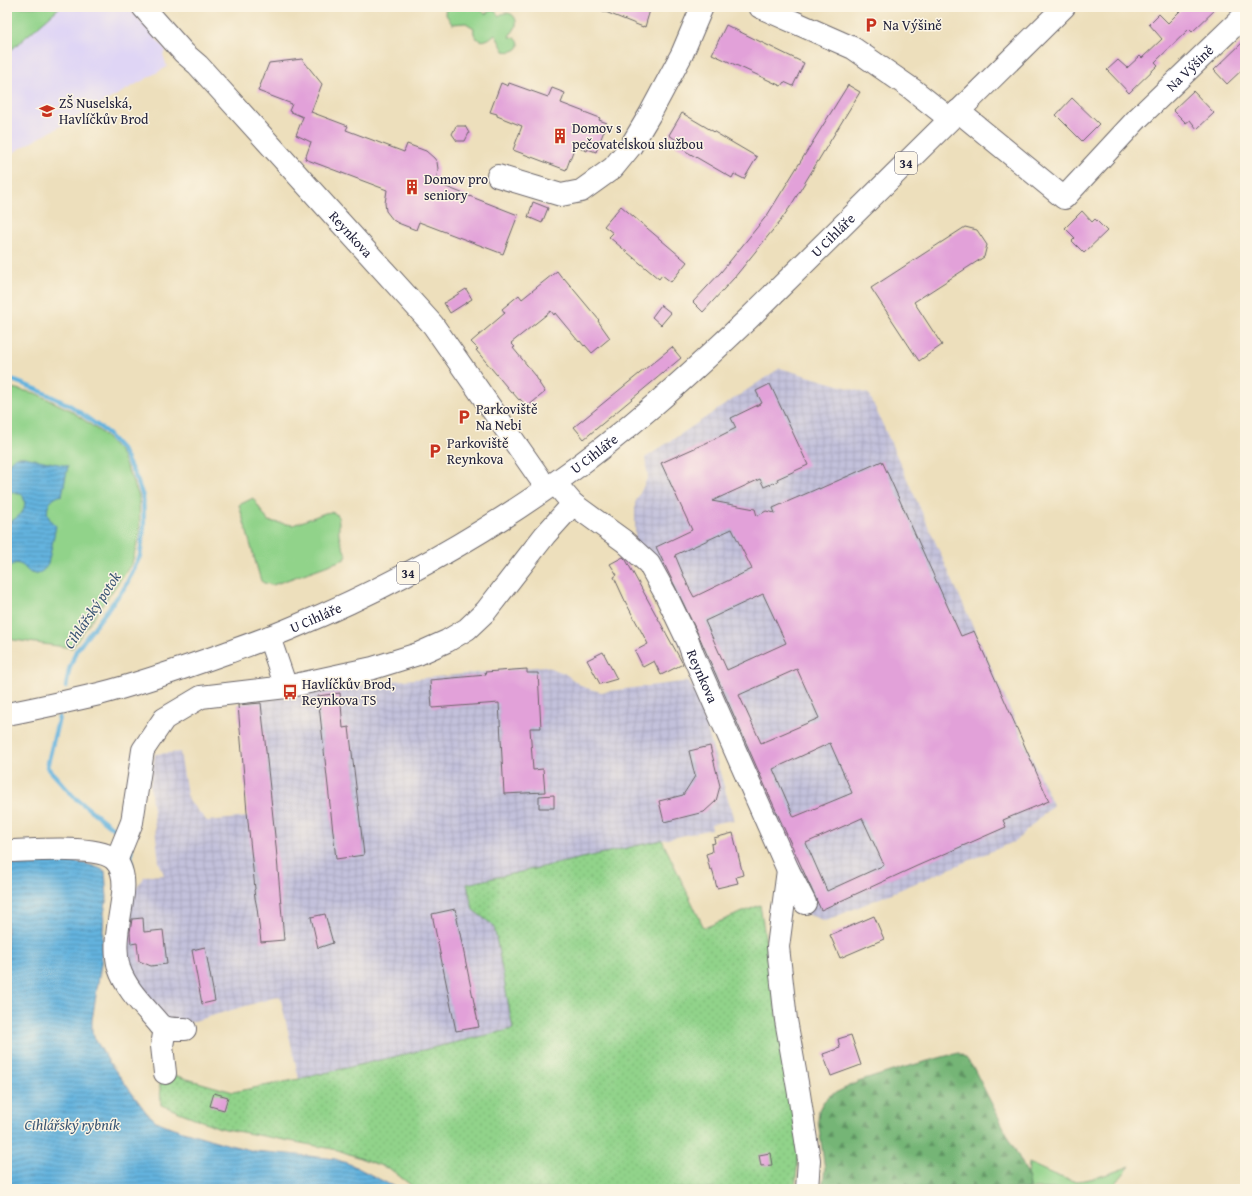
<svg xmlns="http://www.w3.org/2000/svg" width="1252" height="1196" viewBox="0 0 1252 1196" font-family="'Gentium Book Plus',serif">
	<defs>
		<pattern id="industrial-grid" width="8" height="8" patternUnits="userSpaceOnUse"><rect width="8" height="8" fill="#c3c1db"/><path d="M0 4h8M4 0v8" fill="none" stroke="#a7a6bd"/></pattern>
		<pattern id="forest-firs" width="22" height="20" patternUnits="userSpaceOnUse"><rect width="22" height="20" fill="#74b576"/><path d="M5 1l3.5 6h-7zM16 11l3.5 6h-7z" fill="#5f9362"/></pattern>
		<pattern id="garden-dots" width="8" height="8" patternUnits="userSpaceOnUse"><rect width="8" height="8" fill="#91d38a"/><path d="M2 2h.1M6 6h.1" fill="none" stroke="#7db578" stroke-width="1.8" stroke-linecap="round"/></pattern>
		<pattern id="water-rules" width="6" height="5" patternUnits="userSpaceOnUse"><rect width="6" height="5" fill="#63b3de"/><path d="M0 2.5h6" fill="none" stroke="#5191b5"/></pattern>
	</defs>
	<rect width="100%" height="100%" fill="#fcf5e5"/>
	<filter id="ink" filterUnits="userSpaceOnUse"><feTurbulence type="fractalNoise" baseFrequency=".025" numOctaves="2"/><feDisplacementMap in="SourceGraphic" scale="8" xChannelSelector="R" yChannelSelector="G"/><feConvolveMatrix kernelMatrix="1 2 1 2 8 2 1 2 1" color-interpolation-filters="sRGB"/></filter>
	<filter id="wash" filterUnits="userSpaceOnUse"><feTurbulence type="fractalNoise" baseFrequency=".012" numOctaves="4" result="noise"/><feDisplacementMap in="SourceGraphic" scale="16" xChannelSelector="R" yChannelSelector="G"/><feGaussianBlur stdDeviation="0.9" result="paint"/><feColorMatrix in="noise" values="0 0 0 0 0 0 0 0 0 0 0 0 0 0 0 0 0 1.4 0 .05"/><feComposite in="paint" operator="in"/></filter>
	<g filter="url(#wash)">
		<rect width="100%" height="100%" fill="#eddfbc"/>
		<polygon fill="#dfd5f5" points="7,7 128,7 166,50 163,54 167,67 7,156"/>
		<g fill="url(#industrial-grid)">
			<polygon points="780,368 869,394 1053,805 1016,841 825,921 807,914 797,904 635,546 635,503 648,477 645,458"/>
			<polygon points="545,666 564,673 583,687 601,692 689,681 690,685 695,688 734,820 711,824 712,829 467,884 473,910 494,925 513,1029 299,1079 280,996 184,1024 162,1020 125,968 125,916 137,886 145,876 164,875 159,862 150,785 155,754 180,752 188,800 207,821 248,817 238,704 394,681"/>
		</g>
		<g fill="#91d38a" stroke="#5a7a62">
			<polygon points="7,7 60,7 10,51 7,48"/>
			<path d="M446 7H471L472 9 476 7 480 9 485 14 491 10 495 11 499 16C508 8 520 17 515 28 514 31 511 33 509 36L510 37H513C526 44 516 54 504 51L495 34C492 36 490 39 486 40 478 43 472 35 474 28L466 23 452 24 445 13Z"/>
			<polygon points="7,387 35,393 70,410 102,433 120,452 139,496 140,533 132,563 72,648 7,639"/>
			<path d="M253 498 268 521 293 525 325 513C343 509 338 524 339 535 340 542 344 550 347 556L345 559 273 585 264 583 261 581 239 505Z"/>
			<path d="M1029 1163C1040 1168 1065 1181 1076 1181 1093 1180 1114 1172 1130 1166L1111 1189H1029L1030 1187 1028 1175Z"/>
		</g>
		<polygon fill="url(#forest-firs)" stroke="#4b6c58" points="959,1053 966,1058 974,1069 1028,1175 1030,1187 1029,1189 822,1189 825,1169 818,1121 819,1110 823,1102 829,1096 858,1082 902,1068 946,1056"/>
		<polygon fill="url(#garden-dots)" stroke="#5a7a62" points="662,840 704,928 760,905 778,1017 800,1139 795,1189 416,1189 390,1169 338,1150 220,1128 161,1105 159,1071 233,1092 299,1079 513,1029 494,926 473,910 467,884"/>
		<g fill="url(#water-rules)" stroke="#426a8c">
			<path d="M16 457H24L68 466 62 495C46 499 42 515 56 526L48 564C44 572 34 578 27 570 24 567 23 565 19 564 14 562 11 566 7 568V524C19 516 30 511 22 494 17 494 10 493 8 487 5 482 7 469 9 464 10 461 13 459 16 457Z"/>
			<path d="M52 861C70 861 88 862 105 871L107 898 104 913 101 964 92 1020V1032L95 1039 109 1062 146 1112 156 1121 173 1128 226 1144 254 1151 309 1156 335 1159 352 1165 398 1189H7V864Z"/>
		</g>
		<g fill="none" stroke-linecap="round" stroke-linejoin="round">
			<g stroke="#63b3de" stroke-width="4.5">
				<polyline points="7,378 36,389 71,406 105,431 122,450 137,480 143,497 144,526 140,556 125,587 76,651 69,670 66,687"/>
				<polyline points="59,717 47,767 74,797 119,833"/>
				<polyline points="129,870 131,865 131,846"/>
			</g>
		</g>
		<g id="blocks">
			<g fill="#e2a1d9" fill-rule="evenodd">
				<polygon points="593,7 645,7 650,10 645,27 643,26 643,27"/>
				<polygon points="1184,7 1218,7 1192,32 1189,29 1155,62 1158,65 1129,93 1107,70 1118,60 1127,68 1140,56 1142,58 1162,39 1149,24 1159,14 1168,23"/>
				<polygon points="726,25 804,63 793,86 784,82 781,86 712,54"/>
				<polygon points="1245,40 1245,67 1227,84 1214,70"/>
				<polygon points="302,59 322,84 311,112 348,126 346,130 404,152 407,144 426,151 434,158 437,162 438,169 436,183 518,215 503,254 419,222 416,230 398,223 393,220 386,211 385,203 387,190 305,159 311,142 296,135 303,117 289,111 292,104 258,91 269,63"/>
				<polygon points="501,83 508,86 509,83 548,97 552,88 565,93 561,103 600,118 599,120 607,123 596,152 588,149 587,151 575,146 566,170 513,150 522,126 497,116 497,114 490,112"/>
				<polygon points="848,85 860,92 790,207 781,220 734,278 703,312 693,302 721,272 768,214"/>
				<polygon points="1193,91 1214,113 1197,129 1190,120 1186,123 1173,110"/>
				<polygon points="1072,98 1099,124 1082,141 1056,115"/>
				<polygon points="682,113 757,157 744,179 734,174 732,178 675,145 678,141 669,135"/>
				<polygon points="456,126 465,126 469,133 465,141 457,141 452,134"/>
				<polygon points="533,202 548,208 542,223 528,217"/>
				<polygon points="621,206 687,262 671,282 662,275 659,279 609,237 613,233 604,226"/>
				<polygon points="1082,211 1092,222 1095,219 1107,231 1084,253 1072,241 1075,238 1065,228"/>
				<polygon points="965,227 977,230 987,245 984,257 914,302 942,345 919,361 871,288"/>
				<polygon points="557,271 563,279 564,278 599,320 598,321 610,338 592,353 585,345 584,346 580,341 579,342 555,313 554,315 551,311 511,343 515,347 513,348 536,376 536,377 540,383 539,383 545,392 527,407 520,399 519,400 512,392 511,392 476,350 478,349 471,342 505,313 502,309 519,295 522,299"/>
				<polygon points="466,289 472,299 450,313 444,303"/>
				<polygon points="661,305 671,313 661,325 652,317"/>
				<polygon points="672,347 681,358 584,439 574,427"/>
				<path d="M770 384 808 465 777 479 778 481 764 487 760 479 712 501 755 509 757 516 766 511 775 513 773 508 819 488V489L882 461 961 636 974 631 1049 801 1003 820 1006 827 917 866 821 910 773 804 705 650 699 636 656 547 692 530 661 463 706 443 736 428 731 418 762 403 756 391ZM732 529 752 569 694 597 688 586 675 555ZM763 594 786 643 727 670 705 621ZM797 669 819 718 761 743 739 695ZM830 743 852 793 794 817 773 769ZM862 818 884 865 827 891 806 843Z"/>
				<polygon points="623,557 626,560 683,664 661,675 654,661 643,667 635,651 648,644 626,603 614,577 617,575 610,564"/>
				<polygon points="603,652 617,679 600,684 587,660"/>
				<polygon points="527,669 527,673 538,673 541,728 530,728 533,770 543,769 545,792 504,794 499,703 432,708 430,680 486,675 485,672"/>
				<polygon points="340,693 343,728 349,727 364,855 336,859 318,696"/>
				<polygon points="261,703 276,846 284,940 261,942 257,908 255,898 254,890 255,889 247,812 238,705"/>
				<polygon points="710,746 720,786 716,801 704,812 664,822 659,801 683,795 695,776 689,751"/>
				<polygon points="554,795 554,808 539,808 539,796"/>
				<polygon points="733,833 743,875 736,877 738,883 717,888 712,869 710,870 706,854 712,852 711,844 715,843 714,838"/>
				<polygon points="455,909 479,1027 456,1031 432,914"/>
				<polygon points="325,914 333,943 318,948 311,917"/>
				<polygon points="874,916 884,939 840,958 830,935"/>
				<polygon points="143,918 144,932 163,930 167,964 151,966 139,961 137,943 131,944 130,932 132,919"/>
				<polygon points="205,947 215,1001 202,1004 192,950"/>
				<polygon points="851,1035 861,1065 831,1076 823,1054 840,1048 838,1039"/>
				<polygon points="214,1093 228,1097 224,1110 210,1106"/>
				<polygon points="770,1153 772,1165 761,1166 759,1155"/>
			</g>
		</g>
	</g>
	<g filter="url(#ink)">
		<use href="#blocks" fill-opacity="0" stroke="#696468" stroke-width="1"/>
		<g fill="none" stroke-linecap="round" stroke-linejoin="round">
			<g stroke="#696468" stroke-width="24">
				<g id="minor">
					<path id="s1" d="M143 7 184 53 198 65 433 325 539 477"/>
					<polyline points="760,7 853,48 912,89 950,119"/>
					<path id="s2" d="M958 111 1064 198 1138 118 1245 15"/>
					<polyline points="498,176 561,195 581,191 613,168 631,146 650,114 682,54 702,7"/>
					<path id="s3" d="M555 483 573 504 624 541 649 564 665 593 688 641 693 655 788 870 805 903"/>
					<polyline points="269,637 286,687"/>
					<path d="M7 851C30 851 99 844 115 860 125 870 124 889 122 901 119 923 113 946 119 968 126 990 146 1008 160 1025 168 1030 176 1029 185 1029"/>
					<polyline points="116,861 132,822 143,750 164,719 201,697 286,687 373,668 418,654 447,641 467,629 486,611 545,535 573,504"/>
					<polyline points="788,870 778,947 786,1020 799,1094 809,1160 807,1189"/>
					<polyline points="165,1028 162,1046 165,1073"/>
				</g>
			</g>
			<g stroke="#696468" stroke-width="24">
				<g id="major">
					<path id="s4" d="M7 714C38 708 69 701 99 694 142 683 184 668 226 653 248 645 271 637 294 627 386 589 474 540 556 482 625 434 687 377 748 319L1064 7"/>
				</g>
			</g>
			<use href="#minor" stroke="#fff" stroke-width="22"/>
			<use href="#major" stroke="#fff" stroke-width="22"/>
		</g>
	</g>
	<defs>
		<g id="parking-bare" transform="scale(1.2)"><path d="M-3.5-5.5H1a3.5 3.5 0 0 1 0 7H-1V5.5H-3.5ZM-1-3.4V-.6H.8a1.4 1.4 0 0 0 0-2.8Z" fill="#c8321e" stroke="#fcf5e5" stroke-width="2.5" paint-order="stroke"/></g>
		<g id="school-bare" transform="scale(1.2)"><path d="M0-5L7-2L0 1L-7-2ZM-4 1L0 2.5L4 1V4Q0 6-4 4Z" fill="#c8321e" stroke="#fcf5e5" stroke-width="2.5" paint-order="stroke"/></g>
		<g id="building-bare" transform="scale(1.2)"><path d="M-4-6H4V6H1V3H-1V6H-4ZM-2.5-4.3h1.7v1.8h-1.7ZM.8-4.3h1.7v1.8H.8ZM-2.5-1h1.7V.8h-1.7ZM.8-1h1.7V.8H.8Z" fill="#c8321e" stroke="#fcf5e5" stroke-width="2.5" paint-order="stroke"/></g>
		<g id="bus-bare" transform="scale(1.2)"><path d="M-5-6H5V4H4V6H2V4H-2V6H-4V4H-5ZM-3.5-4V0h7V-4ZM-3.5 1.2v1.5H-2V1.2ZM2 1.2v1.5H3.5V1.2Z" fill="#c8321e" stroke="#fcf5e5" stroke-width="2.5" paint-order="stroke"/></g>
	</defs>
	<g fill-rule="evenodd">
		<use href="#parking-bare" x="871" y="25"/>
		<use href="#school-bare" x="47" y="111"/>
		<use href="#building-bare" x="560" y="136"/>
		<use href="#building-bare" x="412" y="187"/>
		<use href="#parking-bare" x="464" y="417"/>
		<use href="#parking-bare" x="435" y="451"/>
		<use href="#bus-bare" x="290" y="692"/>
	</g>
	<g text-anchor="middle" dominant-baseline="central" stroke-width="3" stroke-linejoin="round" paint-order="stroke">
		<g fill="#fcf5e5" stroke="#63616e" stroke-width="1">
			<rect x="895" y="152" width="22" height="22" rx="3"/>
			<rect x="397" y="562" width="22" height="22" rx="3"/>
		</g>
		<g font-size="13" font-weight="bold" fill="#22223b">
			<text x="906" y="163">34</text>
			<text x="408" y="573">34</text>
		</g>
		<g font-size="14" fill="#22223b" stroke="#fcf5e5" text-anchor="start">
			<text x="883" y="25">Na Výšině</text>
			<text x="59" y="103">ZŠ Nuselská,<tspan x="59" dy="16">Havlíčkův Brod</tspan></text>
			<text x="572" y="128">Domov s<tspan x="572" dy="16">pečovatelskou službou</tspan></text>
			<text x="424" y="179">Domov pro<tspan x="424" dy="16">seniory</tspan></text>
			<text x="476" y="409">Parkoviště<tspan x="476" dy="16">Na Nebi</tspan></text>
			<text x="447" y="443">Parkoviště<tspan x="447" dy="16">Reynkova</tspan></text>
			<text x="302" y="684">Havlíčkův Brod,<tspan x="302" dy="16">Reynkova TS</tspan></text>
		</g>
		<g font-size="14" fill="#22223b" stroke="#fcf5e5">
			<text stroke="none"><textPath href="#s2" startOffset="318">Na Výšině</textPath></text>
			<text stroke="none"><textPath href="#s1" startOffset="308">Reynkova</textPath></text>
			<text stroke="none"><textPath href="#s4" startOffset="972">U Cihláře</textPath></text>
			<text stroke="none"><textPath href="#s4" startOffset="648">U Cihláře</textPath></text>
			<text stroke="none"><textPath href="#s4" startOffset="324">U Cihláře</textPath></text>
			<text stroke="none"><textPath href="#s3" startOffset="249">Reynkova</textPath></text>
		</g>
		<g font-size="15" font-style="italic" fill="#395574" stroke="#fcf5e5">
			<text transform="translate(92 610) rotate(-56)">Cihlářský potok</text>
			<text x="72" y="1124">Cihlářský rybník</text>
		</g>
	</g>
	<rect width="1252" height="1196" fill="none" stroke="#fcf5e5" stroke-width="24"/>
</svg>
